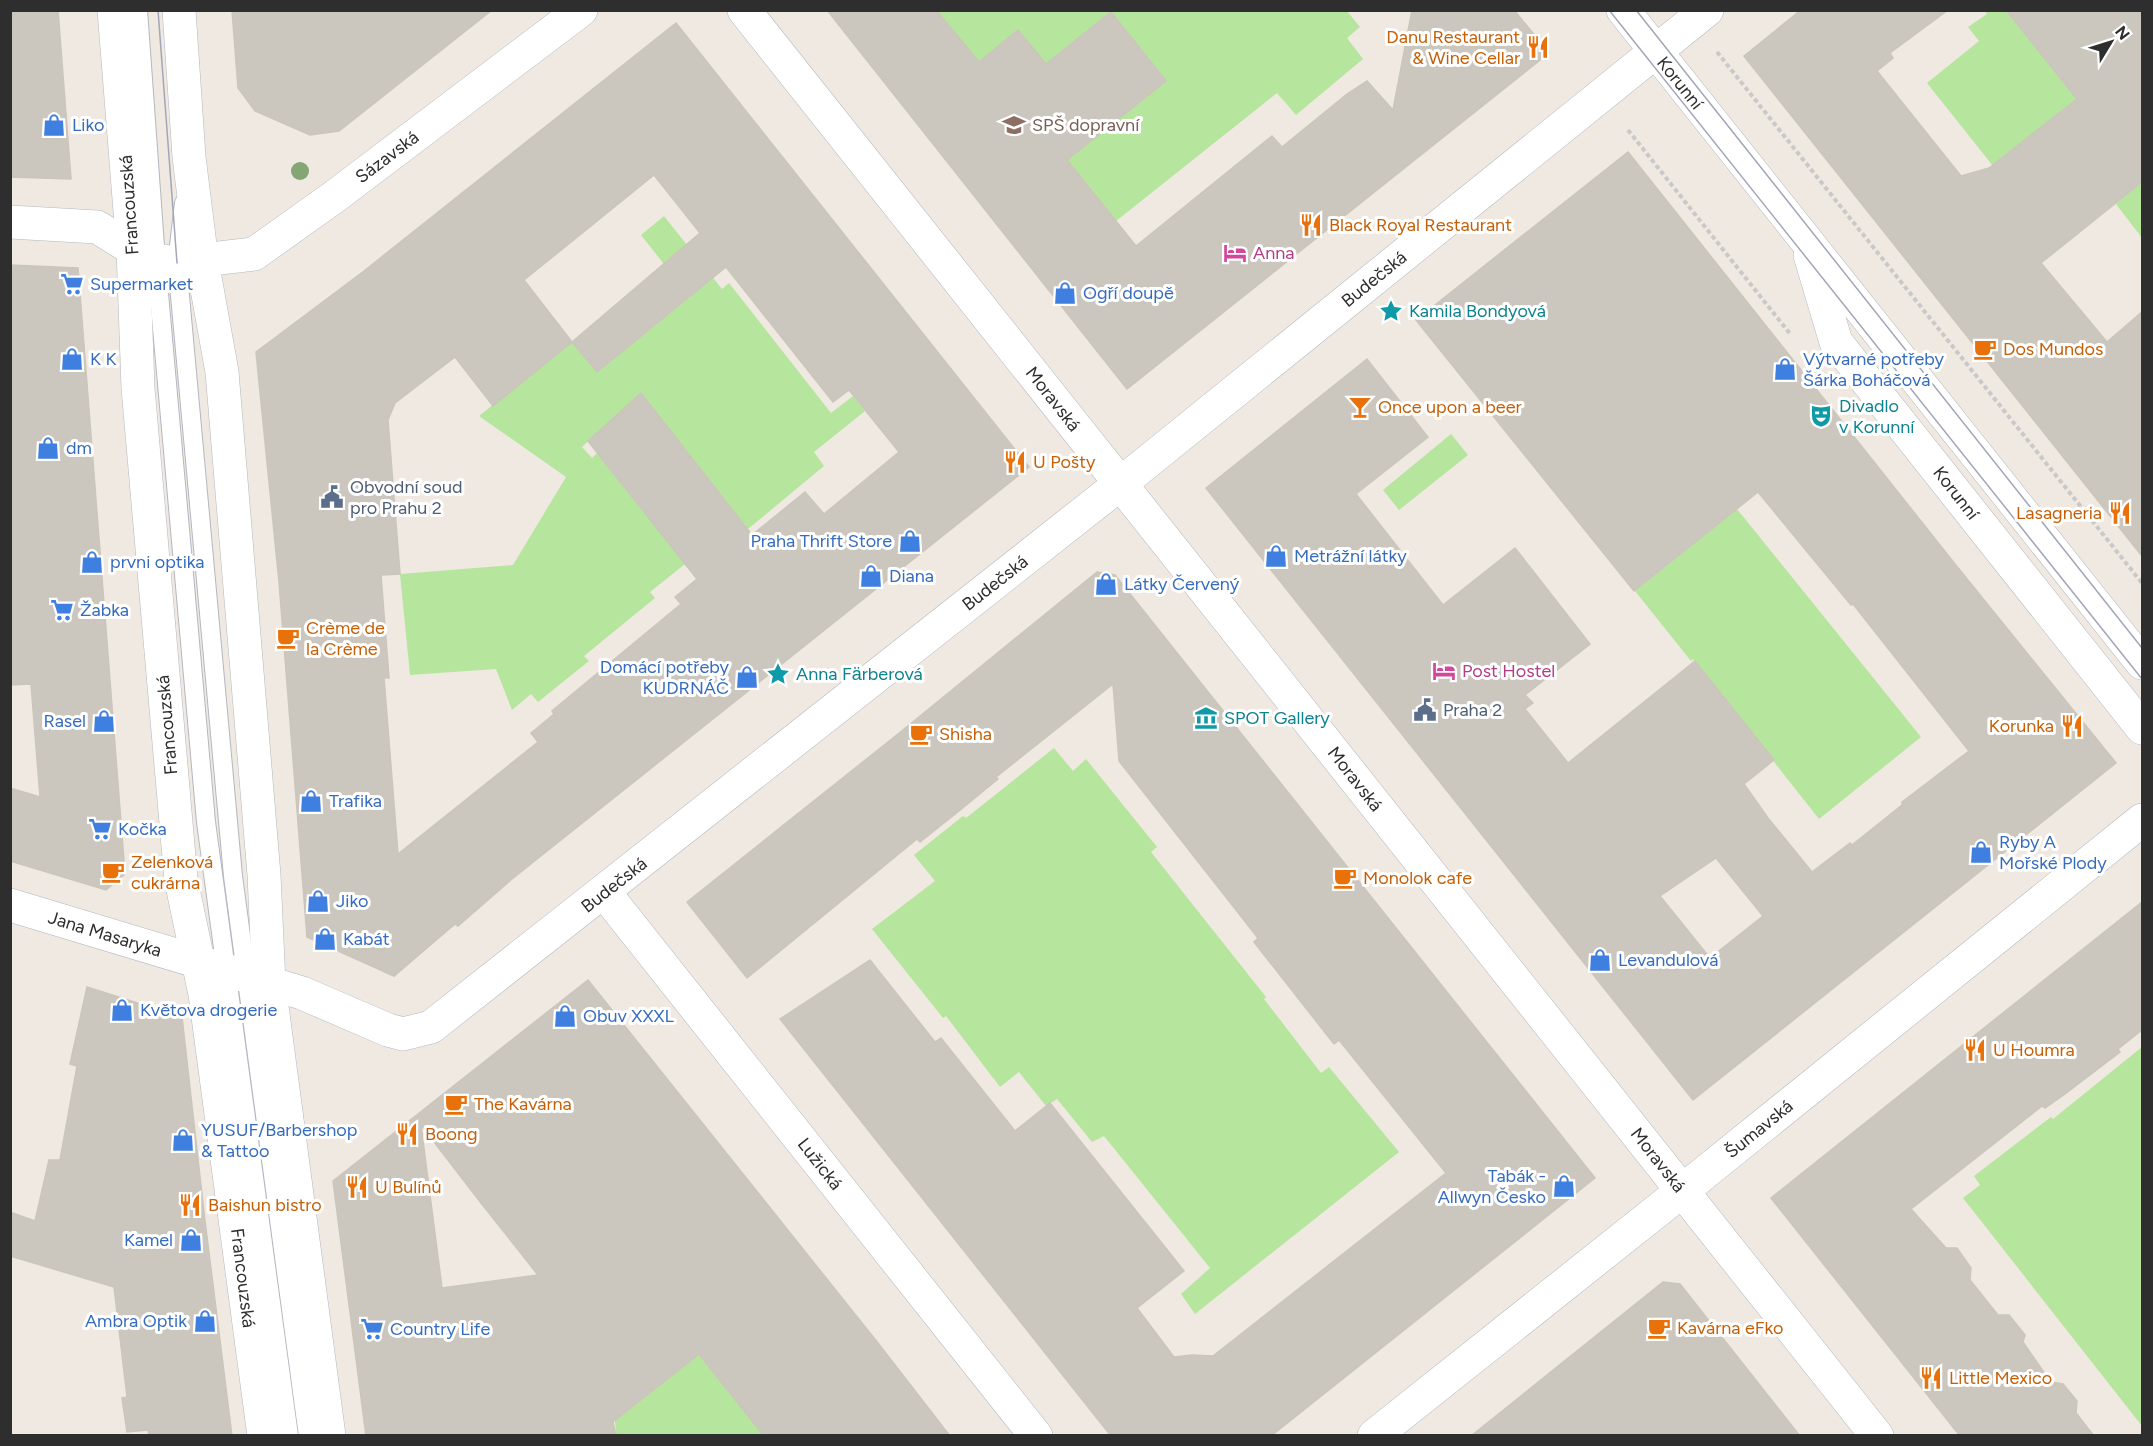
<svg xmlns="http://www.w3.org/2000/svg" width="2153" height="1446" viewBox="0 0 2153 1446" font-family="Figtree,sans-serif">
	<rect width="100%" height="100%" fill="#efe9e1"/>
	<g fill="#b6e59e">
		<polygon points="1984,10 2053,11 2106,77 1993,166 1927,83 1979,41 1968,27 1987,14"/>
		<polygon points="936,11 1347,11 1360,27 1347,38 1363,59 1296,115 1277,93 1116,221 1056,168 1166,81 1111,13 1049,68 1018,30 974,66"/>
		<polygon points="2142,182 2142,238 2116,204"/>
		<polygon points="664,216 722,289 729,283 831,413 853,396 865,411 814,452 824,466 748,529 652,407 598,432 582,447 592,458 597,453 685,564 650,592 655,598 584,656 589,661 538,702 531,694 512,710 496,669 410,675 400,574 513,565 566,477 479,416 572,342 597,372 690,297 641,235"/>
		<polygon points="1451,434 1468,455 1399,510 1383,490"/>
		<polygon points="1737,509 1921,737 1819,819 1693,659 1691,661 1635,591"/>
		<polygon points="1054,748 1073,771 1086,759 1157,847 1151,852 1266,997 1264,999 1321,1073 1329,1067 1399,1152 1195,1314 1181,1294 1210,1268 1104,1136 1092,1142 1057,1099 1046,1106 1019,1072 1000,1087 946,1016 943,1018 872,929 935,881 914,855 963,816 966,818"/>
		<polygon points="2142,1047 2142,1426 1963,1198 1980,1185 1974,1176 2051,1117 2053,1119"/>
		<polygon points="699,1354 764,1435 616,1435 615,1421"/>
	</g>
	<g fill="#cbc7bf" stroke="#cbc5ba" stroke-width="1.5" fill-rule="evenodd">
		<polygon points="10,10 58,10 71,179 10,177"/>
		<polygon points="232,10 492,10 339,131 310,135 255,111 238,88"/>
		<polygon points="827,10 936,10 979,62 1018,30 1046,64 1111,12 1166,81 1067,160 1136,246 1272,136 1282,147 1347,94 1367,81 1393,110 1412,10 1514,10 1549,53 1127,389"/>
		<polygon points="1801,10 1948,10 1890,53 1893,58 1877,71 1961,176 1989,168 2077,99 2006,10 2142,10 2142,182 2041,263 2107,342 2142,312 2142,556 1744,56"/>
		<path d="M676 23 1029 467 512 879 458 926 455 924 394 976 307 937 279 582 256 352 364 271ZM654 175 700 233 572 342 524 280ZM726 267 833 402 849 390 899 452 824 514 805 492 752 535 641 393 588 441 697 579 675 597 681 604 552 711 554 714 531 733 538 742 398 854 384 678H389L381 575 400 574 388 420 395 403 455 357 493 406 572 342 597 372Z"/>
		<path d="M1628 152 1955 564 2116 763 1693 1100 1206 488 1367 359 1428 437 1356 494 1443 605 1515 548 1590 644 1525 695 1533 703 1525 709 1568 763 1695 661 1774 760 1744 784 1768 818 1812 872 1850 843 1852 845 1902 805V802L1969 751 1853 604 1851 605 1758 492 1634 591 1416 320ZM1716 858 1763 916 1710 958 1660 896Z"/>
		<polygon points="10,265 78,268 125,874 106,890 10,861 10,788 40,797 31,684 10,685"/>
		<polygon points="1097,572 1115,575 1595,1178 1271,1436 1111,1436 780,1019 870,960 935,1042 941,1038 1015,1131 1050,1103 1184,1271 1137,1308 1174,1357 1192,1355 1213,1356 1446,1173 1339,1040 1334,1044 1254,942 1258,938 1119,761 1113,684 996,777 998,779 959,811 920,842 917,839 747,978 687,902 898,734"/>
		<polygon points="2142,902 2142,1030 2118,1049 2120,1052 2065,1094 2045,1108 2042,1106 1911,1209 1946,1248 1957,1248 1971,1268 1970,1280 1998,1315 2009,1315 2025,1335 2023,1342 2043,1371 2052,1382 2063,1384 2077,1401 2076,1413 2094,1436 1960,1436 1771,1198"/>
		<path d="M588 980 878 1343 950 1436H764L699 1354 613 1422 616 1436H366L333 1181ZM421 1125 481 1203 538 1275 442 1288Z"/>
		<polygon points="87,987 182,1017 205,1221 232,1436 149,1436 148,1430 127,1432 122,1398 127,1397 114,1287 10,1256 10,1212 35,1221 49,1160 60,1160 77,1066 70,1064"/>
		<polygon points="1663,1282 1680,1284 1800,1436 1471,1436"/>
	</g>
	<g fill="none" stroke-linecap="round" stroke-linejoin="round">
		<g stroke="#b4b7c1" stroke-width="20">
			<g id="service">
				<polyline points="138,10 156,260 206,822 289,1436"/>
				<polyline points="184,203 177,263 233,876 308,1436"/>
			</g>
		</g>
		<g stroke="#b4b7c1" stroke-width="34">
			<g id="minor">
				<polyline points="744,10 1877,1436"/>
				<polyline points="10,222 97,227 133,249 156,260 177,263 254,254 334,197 581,10"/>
				<polyline points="604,892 1036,1436"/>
				<polyline points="10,905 302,993 388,1030 403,1034 431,1027 1120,484 1707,10"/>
				<polyline points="1374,1436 1682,1191 2142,820"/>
			</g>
		</g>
		<g stroke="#b4b7c1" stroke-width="34">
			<g id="tertiary">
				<polyline points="114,10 133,249 138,388 181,880 205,994 264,1436"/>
				<polyline points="179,10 189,157 202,261 222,372 264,875 269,984 329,1436"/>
				<polyline points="1623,10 2142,663"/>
				<polyline points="1810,255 1836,342 2142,728"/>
			</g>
		</g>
		<g stroke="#c9c9c9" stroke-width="4" stroke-dasharray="4.5 3" stroke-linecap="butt">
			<polyline points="1717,52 2142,583"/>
			<polyline points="1628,130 1791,335"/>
		</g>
		<use href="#service" stroke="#fff" stroke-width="18"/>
		<use href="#minor" stroke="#fff" stroke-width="33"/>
		<use href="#tertiary" stroke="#fff" stroke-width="33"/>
		<g stroke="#a3a6b8" stroke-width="1.5">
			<polyline points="158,10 177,263"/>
			<polyline points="1609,10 2142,679"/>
			<polyline points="1636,10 2142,648"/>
		</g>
	</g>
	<circle fill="#84a574" cx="300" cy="171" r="9"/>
	<defs>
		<g id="restaurant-bare" transform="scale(1.8)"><path d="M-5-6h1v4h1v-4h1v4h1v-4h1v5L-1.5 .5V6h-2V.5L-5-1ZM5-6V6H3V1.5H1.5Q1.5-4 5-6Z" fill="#e8710a" stroke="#fff" stroke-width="2.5" paint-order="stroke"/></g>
		<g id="shop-bare" transform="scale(1.8)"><path d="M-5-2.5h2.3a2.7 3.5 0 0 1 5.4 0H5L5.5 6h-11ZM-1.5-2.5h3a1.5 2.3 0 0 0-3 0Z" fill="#3f7fe0" stroke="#fff" stroke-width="2.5" paint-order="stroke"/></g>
		<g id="school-bare" transform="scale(1.8)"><path d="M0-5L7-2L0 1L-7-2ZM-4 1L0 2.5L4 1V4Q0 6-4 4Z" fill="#8d6e63" stroke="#fff" stroke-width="2.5" paint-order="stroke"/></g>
		<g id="hotel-bare" transform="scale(1.8)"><path d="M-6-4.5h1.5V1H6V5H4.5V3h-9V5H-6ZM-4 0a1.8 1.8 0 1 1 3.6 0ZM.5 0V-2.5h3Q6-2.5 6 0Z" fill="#d1479c" stroke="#fff" stroke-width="2.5" paint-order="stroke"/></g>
		<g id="supermarket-bare" transform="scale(1.8)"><path d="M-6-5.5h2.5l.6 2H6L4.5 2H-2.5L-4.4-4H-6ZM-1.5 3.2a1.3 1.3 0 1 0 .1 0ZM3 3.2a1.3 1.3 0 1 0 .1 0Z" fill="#3f7fe0" stroke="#fff" stroke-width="2.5" paint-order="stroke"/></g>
		<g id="sight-bare" transform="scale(1.8)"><path d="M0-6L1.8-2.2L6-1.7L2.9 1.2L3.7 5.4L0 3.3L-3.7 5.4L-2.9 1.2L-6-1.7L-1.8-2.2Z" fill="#0f9aa8" stroke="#fff" stroke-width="2.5" paint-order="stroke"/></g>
		<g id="cafe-bare" transform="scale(1.8)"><path d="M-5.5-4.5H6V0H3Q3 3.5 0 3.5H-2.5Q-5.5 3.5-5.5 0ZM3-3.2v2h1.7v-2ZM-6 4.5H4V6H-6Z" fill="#e8710a" stroke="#fff" stroke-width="2.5" paint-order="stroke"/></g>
		<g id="bar-bare" transform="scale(1.8)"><path d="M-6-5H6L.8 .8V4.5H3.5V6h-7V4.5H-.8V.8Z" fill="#e8710a" stroke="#fff" stroke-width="2.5" paint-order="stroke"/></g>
		<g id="theatre-bare" transform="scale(1.8)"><path d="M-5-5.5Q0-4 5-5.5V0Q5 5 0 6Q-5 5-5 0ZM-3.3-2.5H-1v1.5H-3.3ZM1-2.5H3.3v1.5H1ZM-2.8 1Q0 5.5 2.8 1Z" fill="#0f9aa8" stroke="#fff" stroke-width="2.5" paint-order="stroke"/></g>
		<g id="civic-bare" transform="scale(1.8)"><path d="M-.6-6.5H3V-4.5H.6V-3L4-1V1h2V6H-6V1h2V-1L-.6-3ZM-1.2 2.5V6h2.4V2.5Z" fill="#5c6f8a" stroke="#fff" stroke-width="2.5" paint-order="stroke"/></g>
		<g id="museum-bare" transform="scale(1.8)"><path d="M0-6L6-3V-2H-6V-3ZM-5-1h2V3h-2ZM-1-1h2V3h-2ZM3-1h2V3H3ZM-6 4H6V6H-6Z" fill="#0f9aa8" stroke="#fff" stroke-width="2.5" paint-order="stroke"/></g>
	</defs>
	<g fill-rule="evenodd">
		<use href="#restaurant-bare" x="1538" y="47"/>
		<use href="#shop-bare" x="54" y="125"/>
		<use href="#school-bare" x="1014" y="125"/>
		<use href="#restaurant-bare" x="1311" y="225"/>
		<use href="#hotel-bare" x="1235" y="253"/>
		<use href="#supermarket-bare" x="72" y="284"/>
		<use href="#shop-bare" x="1065" y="293"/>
		<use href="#sight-bare" x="1391" y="311"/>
		<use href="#cafe-bare" x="1985" y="349"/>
		<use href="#shop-bare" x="72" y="359"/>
		<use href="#shop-bare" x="1785" y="369"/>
		<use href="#bar-bare" x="1360" y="407"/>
		<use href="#theatre-bare" x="1821" y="416"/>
		<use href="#shop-bare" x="48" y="448"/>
		<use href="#restaurant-bare" x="1015" y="462"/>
		<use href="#civic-bare" x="332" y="497"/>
		<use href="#restaurant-bare" x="2120" y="513"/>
		<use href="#shop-bare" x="910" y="541"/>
		<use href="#shop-bare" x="1276" y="556"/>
		<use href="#shop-bare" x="92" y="562"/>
		<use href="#shop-bare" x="871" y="576"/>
		<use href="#shop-bare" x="1106" y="584"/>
		<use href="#supermarket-bare" x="62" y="610"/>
		<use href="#cafe-bare" x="288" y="638"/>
		<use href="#hotel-bare" x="1444" y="671"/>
		<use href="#sight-bare" x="778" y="674"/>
		<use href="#shop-bare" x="747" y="677"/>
		<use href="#civic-bare" x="1425" y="710"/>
		<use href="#museum-bare" x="1206" y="718"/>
		<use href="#shop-bare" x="104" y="721"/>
		<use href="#restaurant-bare" x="2072" y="726"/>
		<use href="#cafe-bare" x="921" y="734"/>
		<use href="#shop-bare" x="311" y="801"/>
		<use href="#supermarket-bare" x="100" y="829"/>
		<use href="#shop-bare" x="1981" y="852"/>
		<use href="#cafe-bare" x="113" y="872"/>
		<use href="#cafe-bare" x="1345" y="878"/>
		<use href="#shop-bare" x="318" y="901"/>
		<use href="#shop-bare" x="325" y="939"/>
		<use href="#shop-bare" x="1600" y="960"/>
		<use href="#shop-bare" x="122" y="1010"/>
		<use href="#shop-bare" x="565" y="1016"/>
		<use href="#restaurant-bare" x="1975" y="1050"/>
		<use href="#cafe-bare" x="456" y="1104"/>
		<use href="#restaurant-bare" x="407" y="1134"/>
		<use href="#shop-bare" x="183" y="1140"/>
		<use href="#shop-bare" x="1564" y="1186"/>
		<use href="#restaurant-bare" x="357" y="1187"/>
		<use href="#restaurant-bare" x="190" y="1205"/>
		<use href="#shop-bare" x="191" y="1240"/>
		<use href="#shop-bare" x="205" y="1321"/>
		<use href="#cafe-bare" x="1659" y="1328"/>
		<use href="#supermarket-bare" x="372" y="1329"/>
		<use href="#restaurant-bare" x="1931" y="1378"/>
	</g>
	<g text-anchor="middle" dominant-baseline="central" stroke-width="6" stroke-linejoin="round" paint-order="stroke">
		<g font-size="18" fill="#c56008" stroke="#fff" text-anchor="start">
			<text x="1520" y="37" text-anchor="end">Danu Restaurant<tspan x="1520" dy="21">&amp; Wine Cellar</tspan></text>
			<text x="1329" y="225">Black Royal Restaurant</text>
			<text x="2003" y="349">Dos Mundos</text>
			<text x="1378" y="407">Once upon a beer</text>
			<text x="1033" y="462">U Pošty</text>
			<text x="2102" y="513" text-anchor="end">Lasagneria</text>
			<text x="306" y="628">Crème de<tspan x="306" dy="21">la Crème</tspan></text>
			<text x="2054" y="726" text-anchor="end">Korunka</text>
			<text x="939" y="734">Shisha</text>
			<text x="131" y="862">Zelenková<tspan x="131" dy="21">cukrárna</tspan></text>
			<text x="1363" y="878">Monolok cafe</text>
			<text x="1993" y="1050">U Houmra</text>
			<text x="474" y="1104">The Kavárna</text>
			<text x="425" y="1134">Boong</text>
			<text x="375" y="1187">U Bulínů</text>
			<text x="208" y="1205">Baishun bistro</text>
			<text x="1677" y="1328">Kavárna eFko</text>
			<text x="1949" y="1378">Little Mexico</text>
		</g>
		<g font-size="18" fill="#2e2e2e" stroke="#fff">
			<text transform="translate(1680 83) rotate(51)">Korunní</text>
			<text transform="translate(387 157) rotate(-37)">Sázavská</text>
			<text transform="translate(129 205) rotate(-94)">Francouzská</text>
			<text transform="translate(1374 279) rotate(-39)">Budečská</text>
			<text transform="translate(1053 399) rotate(52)">Moravská</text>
			<text transform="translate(1956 493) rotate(52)">Korunní</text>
			<text transform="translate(995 583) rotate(-38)">Budečská</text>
			<text transform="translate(167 725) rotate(-95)">Francouzská</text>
			<text transform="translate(1355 779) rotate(52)">Moravská</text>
			<text transform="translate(614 885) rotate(-38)">Budečská</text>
			<text transform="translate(105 934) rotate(17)">Jana Masaryka</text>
			<text transform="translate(1759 1129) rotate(-39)">Šumavská</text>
			<text transform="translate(1658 1160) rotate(52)">Moravská</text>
			<text transform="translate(820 1164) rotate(52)">Lužická</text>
			<text transform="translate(243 1278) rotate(83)">Francouzská</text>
		</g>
		<g font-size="18" fill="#366cbe" stroke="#fff" text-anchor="start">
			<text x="72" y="125">Liko</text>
			<text x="90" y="284">Supermarket</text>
			<text x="1083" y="293">Ogří doupě</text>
			<text x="90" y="359">K K</text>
			<text x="1803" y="359">Výtvarné potřeby<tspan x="1803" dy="21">Šárka Boháčová</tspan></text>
			<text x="66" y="448">dm</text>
			<text x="892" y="541" text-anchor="end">Praha Thrift Store</text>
			<text x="1294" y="556">Metrážní látky</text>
			<text x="110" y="562">prvni optika</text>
			<text x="889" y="576">Diana</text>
			<text x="1124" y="584">Látky Červený</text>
			<text x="80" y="610">Žabka</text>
			<text x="729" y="667" text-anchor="end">Domácí potřeby<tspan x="729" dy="21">KUDRNÁČ</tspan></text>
			<text x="86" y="721" text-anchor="end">Rasel</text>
			<text x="329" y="801">Trafika</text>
			<text x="118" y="829">Kočka</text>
			<text x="1999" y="842">Ryby A<tspan x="1999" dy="21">Mořské Plody</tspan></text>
			<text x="336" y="901">Jiko</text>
			<text x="343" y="939">Kabát</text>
			<text x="1618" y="960">Levandulová</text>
			<text x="140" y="1010">Květova drogerie</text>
			<text x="583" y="1016">Obuv XXXL</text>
			<text x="201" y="1130">YUSUF/Barbershop<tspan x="201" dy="21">&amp; Tattoo</tspan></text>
			<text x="1546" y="1176" text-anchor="end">Tabák -<tspan x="1546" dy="21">Allwyn Česko</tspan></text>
			<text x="173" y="1240" text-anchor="end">Kamel</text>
			<text x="187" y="1321" text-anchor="end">Ambra Optik</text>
			<text x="390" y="1329">Country Life</text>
		</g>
		<g font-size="18" fill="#785e54" stroke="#fff" text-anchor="start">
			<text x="1032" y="125">SPŠ dopravní</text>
		</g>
		<g font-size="18" fill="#b23c85" stroke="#fff" text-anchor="start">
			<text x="1253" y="253">Anna</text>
			<text x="1462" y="671">Post Hostel</text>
		</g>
		<g font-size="18" fill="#0d838f" stroke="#fff" text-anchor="start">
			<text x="1409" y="311">Kamila Bondyová</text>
			<text x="1839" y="406">Divadlo<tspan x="1839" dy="21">v Korunní</tspan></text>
			<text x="796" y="674">Anna Fӓrberová</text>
			<text x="1224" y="718">SPOT Gallery</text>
		</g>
		<g font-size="18" fill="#4e5e75" stroke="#fff" text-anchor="start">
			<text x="350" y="487">Obvodní soud<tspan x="350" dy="21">pro Prahu 2</tspan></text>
			<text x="1443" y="710">Praha 2</text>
		</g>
	</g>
	<rect width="2153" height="1446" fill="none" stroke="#2e2e2e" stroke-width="24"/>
	<g transform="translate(2111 42) rotate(52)" stroke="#ffffff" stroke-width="4.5" paint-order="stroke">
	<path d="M0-4.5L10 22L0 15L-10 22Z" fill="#2e2e2e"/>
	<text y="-9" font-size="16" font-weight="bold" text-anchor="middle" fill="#2e2e2e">N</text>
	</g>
</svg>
